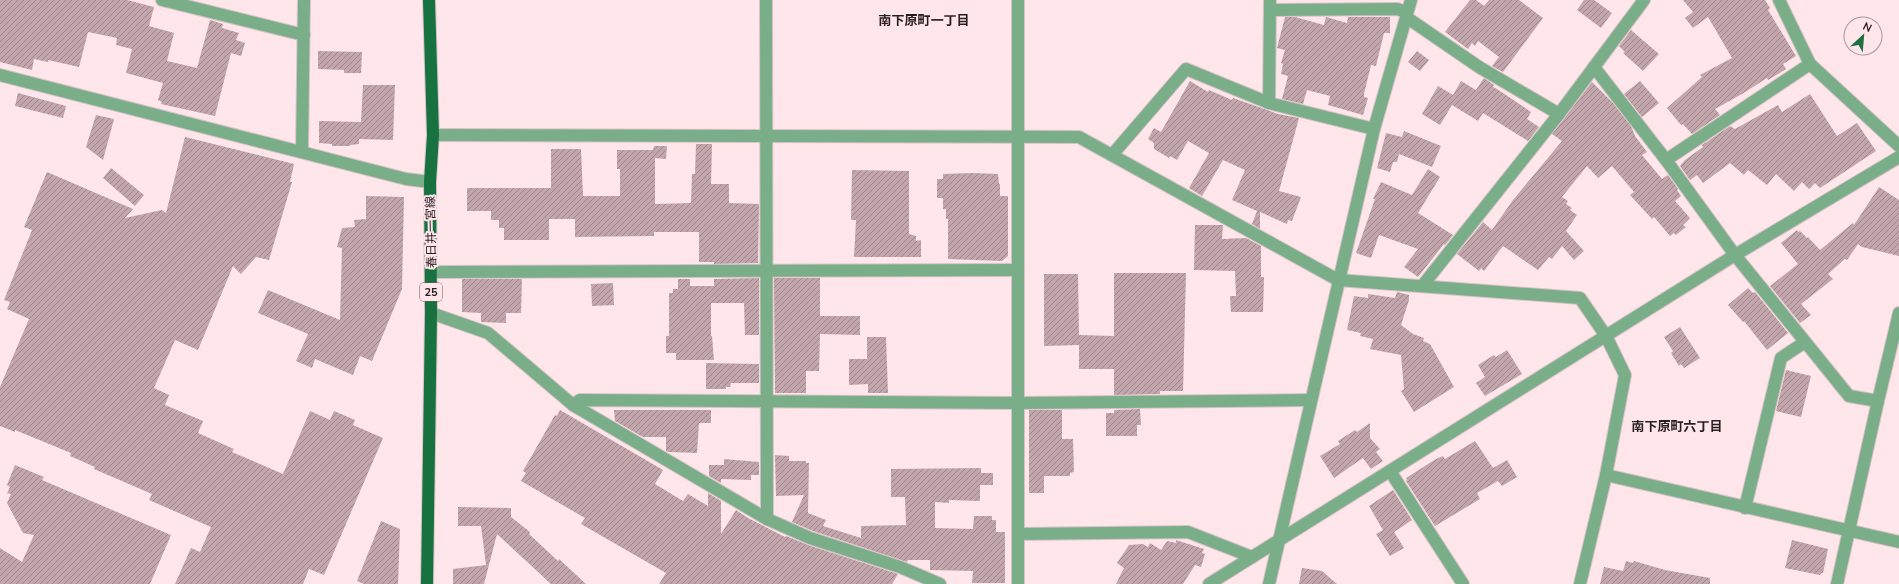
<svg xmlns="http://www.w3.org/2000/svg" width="1899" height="584" viewBox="0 0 1899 584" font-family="'Nunito Sans','Noto Sans JP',sans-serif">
	<defs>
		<pattern id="building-hatch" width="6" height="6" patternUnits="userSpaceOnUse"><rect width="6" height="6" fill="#c2a6ac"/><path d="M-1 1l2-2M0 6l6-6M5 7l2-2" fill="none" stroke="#9e878c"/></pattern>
	</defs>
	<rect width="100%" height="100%" fill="#fee6eb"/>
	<g fill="url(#building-hatch)">
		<polygon points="0,0 127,0 154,7 149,26 174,33 167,61 197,68 210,20 223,24 222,28 239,33 236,40 245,43 241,56 231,53 215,116 161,104 162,102 158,100 163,83 126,73 132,49 116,45 117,38 88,32 79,67 48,60 48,62 34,59 32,70 0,62"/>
		<polygon points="1470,0 1476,0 1484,6 1489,0 1519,0 1543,18 1503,72 1492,66 1499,57 1478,41 1475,46 1472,43 1468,49 1445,32"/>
		<polygon points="1584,0 1594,0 1612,13 1601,28 1577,10"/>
		<polygon points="1683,0 1765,0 1770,8 1768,10 1796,56 1783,64 1786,69 1768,80 1767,78 1742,94 1715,109 1720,115 1692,134 1683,124 1681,125 1667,108 1702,77 1700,75 1732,58 1708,17 1693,28 1685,18 1693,12"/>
		<polygon points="1285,17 1295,17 1324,25 1326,17 1347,23 1348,17 1390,17 1390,33 1384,33 1376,66 1371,65 1364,94 1364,97 1368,98 1363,115 1328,105 1330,96 1307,90 1303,104 1282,99 1288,76 1281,74 1283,64 1281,63 1285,50 1277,48"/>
		<polygon points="1631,30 1659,54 1643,71 1623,53 1625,52 1619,46"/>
		<polygon points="318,51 362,52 361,73 344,73 344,70 318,69"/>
		<polygon points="1417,51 1429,60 1420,71 1408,62"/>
		<polygon points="1484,78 1494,85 1493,87 1497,89 1531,112 1527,119 1539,127 1528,141 1483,113 1478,121 1452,105 1440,125 1422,114 1438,86 1453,95 1461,81 1476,90"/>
		<polygon points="1190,81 1208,92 1209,90 1232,100 1233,98 1278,114 1299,118 1279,191 1301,197 1292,221 1288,220 1287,224 1260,212 1260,229 1252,224 1257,211 1232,200 1245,170 1223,160 1202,196 1189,188 1209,153 1188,141 1177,160 1170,156 1169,158 1154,149 1154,143 1148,139 1154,128 1161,132"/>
		<polygon points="1640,81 1659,103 1642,117 1624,94"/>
		<polygon points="1592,82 1613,103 1631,126 1635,136 1647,152 1642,155 1662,179 1668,175 1678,189 1677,190 1681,196 1675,201 1690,218 1683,225 1686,227 1676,235 1674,233 1670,236 1654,217 1652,219 1630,195 1634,192 1612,166 1598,178 1587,166 1562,197 1568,201 1566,204 1572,208 1570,210 1577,215 1566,231 1584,251 1574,260 1562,246 1552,259 1549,257 1538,270 1503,246 1484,271 1481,268 1479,271 1457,254 1483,222 1492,230 1513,200 1562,141 1552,134"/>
		<polygon points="363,85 395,85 393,140 359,139 359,144 350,145 350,146 332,146 332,144 319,143 319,121 361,122"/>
		<polygon points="18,93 66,106 63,118 15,106"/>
		<polygon points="1810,94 1837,136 1857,123 1876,151 1820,188 1815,183 1809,189 1802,182 1794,191 1776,174 1767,185 1748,170 1744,175 1730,163 1703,183 1697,175 1690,180 1680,166 1685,160 1703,147 1702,145 1730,126 1735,129 1778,105 1782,112"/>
		<polygon points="96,115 114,119 103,160 86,147"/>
		<polygon points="1404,131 1441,146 1432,167 1399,154 1397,162 1393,162 1390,172 1377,168 1386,133 1402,137"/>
		<polygon points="185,137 294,164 290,182 292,182 269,260 256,257 241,274 233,266 198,350 175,340 154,388 169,395 165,405 203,421 198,433 234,449 232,452 283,474 310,411 330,420 334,411 355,420 353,425 383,438 324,575 309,569 303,584 175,584 191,548 200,552 211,527 149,500 152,494 94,469 95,467 70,456 71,453 15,430 15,432 0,426 0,387 29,319 7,309 10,302 4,300 32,230 24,227 47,172 133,209 125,218 162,210 166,213"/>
		<polygon points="696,144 712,144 711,184 729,184 729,203 759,204 758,263 714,264 714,262 699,262 699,232 654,232 654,236 575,237 575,219 549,219 549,240 504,240 504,228 499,228 499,220 491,220 491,211 467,211 467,188 551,188 551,149 581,149 583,196 620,196 620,169 617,169 617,150 653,150 654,146 667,146 666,159 655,158 655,204 691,203 692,174 695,174"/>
		<polygon points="111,168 144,195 135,206 103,178"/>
		<polygon points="1428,169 1440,177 1418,213 1453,235 1445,245 1444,244 1418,277 1404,267 1418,249 1379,235 1371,258 1356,253 1375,199 1373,199 1381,182 1412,195"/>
		<polygon points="852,170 909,171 909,234 916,236 916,241 921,240 921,257 854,257 856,220 851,220"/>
		<polygon points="972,173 998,174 999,184 1000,184 1000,196 1008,196 1008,256 1002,261 948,259 948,219 946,219 946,209 943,209 943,198 937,198 937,179 943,179 943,174"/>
		<polygon points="1879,187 1899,200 1899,256 1862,247 1858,244 1847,260 1845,259 1828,274 1833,279 1801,304 1811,315 1800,323 1770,286 1798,264 1781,243 1797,230 1798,232 1800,231 1807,238 1808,237 1820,250 1853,223 1854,225"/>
		<polygon points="366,196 404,197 402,289 372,361 360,356 353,375 315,359 312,368 296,361 308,334 258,313 268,290 340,320 342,248 337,247 342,228 355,227 354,220 366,219"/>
		<polygon points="1195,225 1223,225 1222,239 1246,238 1261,246 1261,277 1264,277 1263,312 1231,312 1230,296 1236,296 1235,271 1194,270"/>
		<polygon points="1114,273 1186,273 1183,391 1160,391 1160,394 1114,395 1114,369 1079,369 1079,343 1079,345 1044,346 1044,274 1078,274 1079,335 1114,336"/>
		<polygon points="759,278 759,335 745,335 744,303 711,303 711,336 712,336 714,360 676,360 676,353 666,353 666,336 669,336 669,293 673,293 673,289 678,289 678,279 690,279 690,286 714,286 714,279"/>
		<polygon points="774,278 820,278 820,316 860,316 860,335 820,334 819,371 806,371 806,393 775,393"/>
		<polygon points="462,279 522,279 521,313 506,313 506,323 481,322 481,313 462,312"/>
		<polygon points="613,283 614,305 592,306 591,284"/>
		<polygon points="1748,288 1753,293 1755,292 1788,333 1767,350 1744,321 1743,322 1728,305"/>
		<polygon points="1397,292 1409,295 1409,300 1401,325 1413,334 1424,338 1423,341 1430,344 1454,387 1414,412 1401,391 1404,389 1401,355 1370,349 1373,339 1360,336 1361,333 1347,330 1354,296 1368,298 1368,294 1395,298"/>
		<polygon points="1680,327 1700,358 1684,368 1681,364 1679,366 1671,353 1673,351 1664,337"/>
		<polygon points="867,337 886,337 888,393 868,393 868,384 849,385 849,359 867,359"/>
		<polygon points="1507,350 1522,374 1485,396 1476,383 1485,377 1478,365 1494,355 1496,357"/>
		<polygon points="706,363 759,364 759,383 731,383 730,387 726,387 726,389 706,389"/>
		<polygon points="1786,370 1811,376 1801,417 1776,411"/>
		<polygon points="1140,409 1141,425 1137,425 1137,436 1106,436 1106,413 1114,413 1114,410"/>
		<polygon points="560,410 663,470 655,484 683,501 688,494 708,506 708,493 721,501 721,534 736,510 748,518 785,537 786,536 808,545 898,574 892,584 659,584 666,573 581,524 585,518 521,481 526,473 523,471 555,415 557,416"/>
		<polygon points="614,410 711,410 711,423 699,423 697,453 669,452 666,451 666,437 643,437 615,421"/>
		<polygon points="1029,410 1062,410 1062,439 1073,439 1074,472 1070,473 1070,476 1044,476 1044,493 1029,493"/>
		<polygon points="1370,423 1370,438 1380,449 1376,452 1383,461 1371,469 1363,458 1334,478 1320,456 1340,444 1338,441 1355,430 1357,432"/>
		<polygon points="1475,441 1493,468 1507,460 1517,477 1502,486 1498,481 1477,493 1480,499 1435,526 1406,481 1407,480 1406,478 1436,459 1443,456 1445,459"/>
		<polygon points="775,455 789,456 789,461 806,461 806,463 809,463 808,513 826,520 823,526 861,538 861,526 906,525 905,497 891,497 891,469 981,468 981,473 993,473 993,485 980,485 980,501 949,500 949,503 935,502 935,528 973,529 974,516 992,516 992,520 996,520 996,532 1005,532 1005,583 972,583 973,571 930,570 930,560 908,560 907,562 813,531 792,522 804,495 776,496"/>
		<polygon points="724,459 759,462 759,475 751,475 751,480 721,479 721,483 709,476 709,465 724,465"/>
		<polygon points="15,465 44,477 42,480 171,535 150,584 0,584 0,548 22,562 34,535 23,533 7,503 11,494 7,493 10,487 7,485"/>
		<polygon points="1393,490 1412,520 1394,532 1404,548 1390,556 1376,534 1383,530 1369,506"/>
		<polygon points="458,507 511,508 511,517 530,532 529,534 558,561 559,559 586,584 551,584 497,534 484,584 453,584 453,569 486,565 481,526 458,526"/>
		<polygon points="381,521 400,529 398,584 364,584 357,581"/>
		<polygon points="1176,540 1204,549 1202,553 1205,554 1201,567 1195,565 1183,584 1116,584 1124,568 1117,563 1129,545 1143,544 1148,547 1150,543 1161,550 1167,541 1176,543"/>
		<polygon points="1792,540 1828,549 1823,573 1821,573 1820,575 1785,568"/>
		<polygon points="1626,561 1633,563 1634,561 1665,570 1710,578 1710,584 1600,584 1604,567 1623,571"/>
		<polygon points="1302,568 1322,571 1337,584 1299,584"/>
	</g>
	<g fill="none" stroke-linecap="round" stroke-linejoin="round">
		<g stroke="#d7c2c7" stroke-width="14">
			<g id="street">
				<polyline points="162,0 304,35"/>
				<polyline points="766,0 767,519"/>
				<polyline points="1018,0 1018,584"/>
				<polyline points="1779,0 1810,64 1899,146"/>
				<polyline points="1270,10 1397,9 1407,12"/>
				<polyline points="1406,17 1479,67 1559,114"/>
				<polyline points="1594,67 1666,160 1735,255 1849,396 1878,401"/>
				<polyline points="0,75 406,179 430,182"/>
				<polyline points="1269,103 1270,0"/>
				<polyline points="433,135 1079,137 1338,280 1580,298 1606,336 1625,375 1606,475 1580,584"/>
				<polyline points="302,152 304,0"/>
				<polyline points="1112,155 1186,69 1269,103 1374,129"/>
				<polyline points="1666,160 1810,64"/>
				<polyline points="431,272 1018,270"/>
				<polyline points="1423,285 1559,114 1644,0"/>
				<polyline points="431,313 488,333 573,405 767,519 810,538 900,567 940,584"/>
				<polyline points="573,405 580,400 1019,403 1310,400"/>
				<polyline points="1390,471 1463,584"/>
				<polyline points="1606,475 1899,542"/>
				<polyline points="1745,508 1781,358 1805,342"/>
				<polyline points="1018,534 1188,532 1252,557"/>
				<polyline points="1209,584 1735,255 1899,157"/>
				<polyline points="1269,584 1374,129 1411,0"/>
				<polyline points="1837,584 1878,401 1899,313"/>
			</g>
		</g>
		<g stroke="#d7c2c7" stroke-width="14">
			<polyline id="primary" points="427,584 431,313 430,182 433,135 429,0"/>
		</g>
		<use href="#street" stroke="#7aae89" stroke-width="12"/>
		<use href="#primary" stroke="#18723f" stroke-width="12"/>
	</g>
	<g text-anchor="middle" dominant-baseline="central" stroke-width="4" stroke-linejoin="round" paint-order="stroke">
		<rect fill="#fee6eb" stroke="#685a5e" stroke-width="1" x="420" y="283" width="22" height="18" rx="3"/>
		<g font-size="11" font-weight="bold" fill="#281e21">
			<text x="431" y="292">25</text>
		</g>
		<g font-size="12" fill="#281e21" stroke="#fee6eb">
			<text transform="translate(431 232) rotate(-91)">春日井一宮線</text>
		</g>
		<g font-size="13" font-weight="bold" fill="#281e21" stroke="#fee6eb">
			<text x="924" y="21">南下原町一丁目</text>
			<text x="1677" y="427">南下原町六丁目</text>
		</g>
	</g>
	<g transform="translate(1863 36) rotate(26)"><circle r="19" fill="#fee6eb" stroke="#a8969a"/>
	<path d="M0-3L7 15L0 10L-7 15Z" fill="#1f6f40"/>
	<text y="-6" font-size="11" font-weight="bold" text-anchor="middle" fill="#281e21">N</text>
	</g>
</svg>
